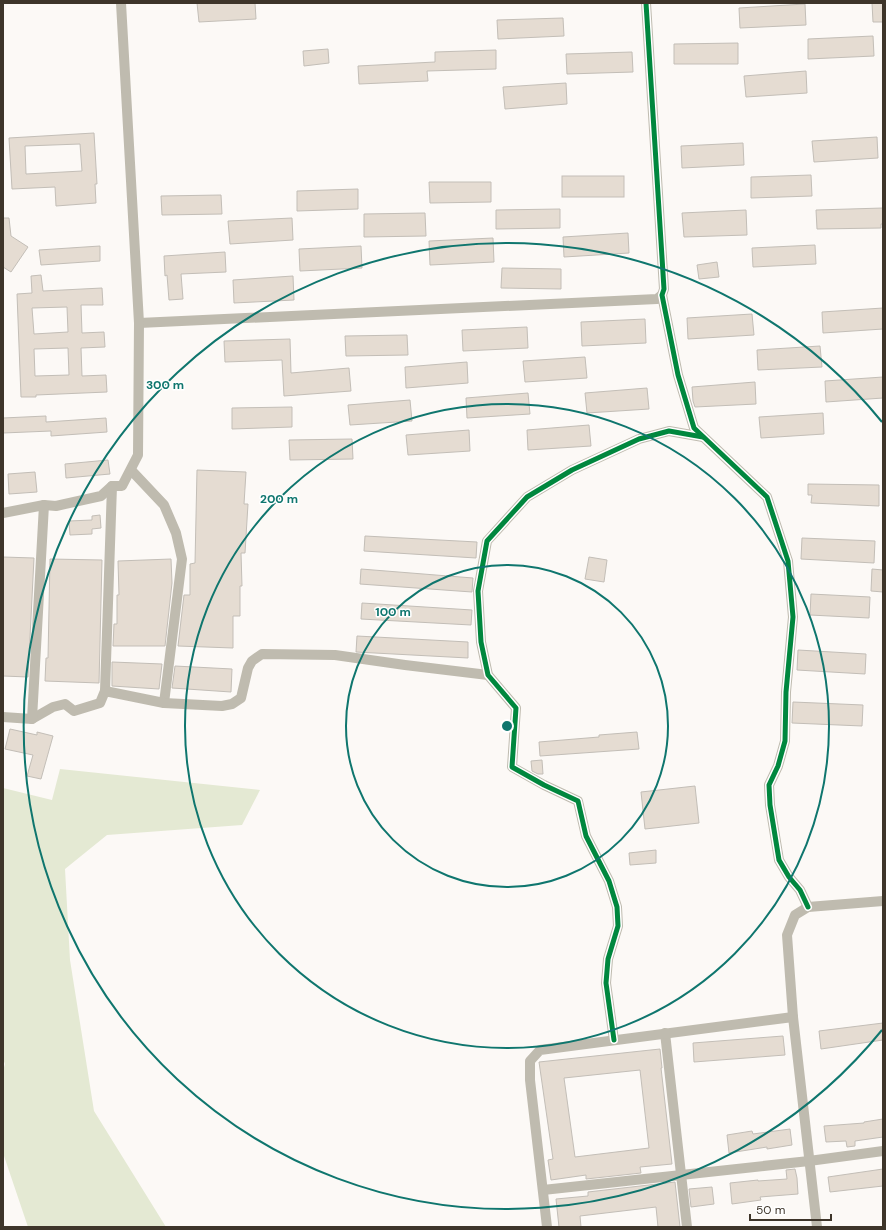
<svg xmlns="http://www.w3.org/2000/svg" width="886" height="1230" viewBox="0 0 886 1230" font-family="'DM Sans',sans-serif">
	<rect width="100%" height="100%" fill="#fcf9f6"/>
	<polygon fill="#e4e9d3" points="60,769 260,790 242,825 107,835 65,869 70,960 94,1111 166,1227 28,1227 3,1153 3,1071 5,1064 3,1059 3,788 52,800"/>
	<g fill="#e5dcd2" stroke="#c3beb7" fill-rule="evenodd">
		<polygon points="197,3 255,3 256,19 199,22"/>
		<polygon points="872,3 883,3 883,22 873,22"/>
		<polygon points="805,4 806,25 740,28 739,8"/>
		<polygon points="563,18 564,36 498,39 497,20"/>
		<polygon points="873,36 874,56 808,59 808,39"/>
		<polygon points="738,43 738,64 674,64 674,44"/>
		<polygon points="328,49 329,63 304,66 303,51"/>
		<polygon points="496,50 496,69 427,71 428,81 359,84 358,66 435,62 435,52"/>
		<polygon points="632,52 633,72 567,74 566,54"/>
		<polygon points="806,71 807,93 746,97 744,76"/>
		<polygon points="566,83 567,104 505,109 503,87"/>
		<path d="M94 133 97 184H95L96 203 56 206 55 187 12 189 9 138ZM80 144 82 171 26 174 25 146Z"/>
		<polygon points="877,137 878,158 814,162 812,141"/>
		<polygon points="743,143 744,165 682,168 681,146"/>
		<polygon points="811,175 812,196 751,198 751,177"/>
		<rect x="562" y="176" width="62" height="21"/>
		<polygon points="429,182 491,182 491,202 430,203"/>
		<polygon points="358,189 358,209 297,211 297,191"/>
		<polygon points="221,195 222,214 162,215 161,196"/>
		<polygon points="883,208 883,224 881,224 881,228 817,229 816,210"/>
		<polygon points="560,209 560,228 496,229 496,210"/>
		<polygon points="746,210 747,235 684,237 682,213"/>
		<polygon points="425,213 426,236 364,237 364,214"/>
		<polygon points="3,218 9,218 11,236 28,247 11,272 3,267"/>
		<polygon points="292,218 293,240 230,244 228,221"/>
		<polygon points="628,233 629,253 564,257 563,237"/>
		<polygon points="493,238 494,262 430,265 429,241"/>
		<polygon points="815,245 816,264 753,267 752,248"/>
		<polygon points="100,246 100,261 41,265 39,250"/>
		<polygon points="361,246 362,268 300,271 299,249"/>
		<polygon points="225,252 226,272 181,274 183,299 169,300 167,275 165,276 164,256"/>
		<polygon points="717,262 719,277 699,279 697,265"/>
		<polygon points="502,268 561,269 561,289 501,288"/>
		<path d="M41 275 43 291 102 288 103 305H81L82 333 104 332 105 347 81 348 82 376 106 375 107 392 36 395V397H21L17 294 32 293 31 276ZM67 307 68 332 34 334 32 308ZM68 348 69 375 35 376 34 349Z"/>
		<polygon points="293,276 294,300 234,303 233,280"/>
		<polygon points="883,308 883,329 823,333 822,312"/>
		<polygon points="752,314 754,335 688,339 687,318"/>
		<polygon points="645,319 646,343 582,346 581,322"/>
		<polygon points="527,327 528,348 463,351 462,330"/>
		<polygon points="407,335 408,355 346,356 345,336"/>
		<polygon points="290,339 291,373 349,368 351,391 284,396 282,360 225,362 224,341"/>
		<polygon points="820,346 822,367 758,370 757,350"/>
		<polygon points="585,357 587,378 525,382 523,361"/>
		<polygon points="467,362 468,383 406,388 405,367"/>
		<polygon points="883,377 883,398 826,402 825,381"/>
		<polygon points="755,382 756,404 695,407 693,401 692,387"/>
		<polygon points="647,388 649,409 587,413 585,393"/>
		<polygon points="528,393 530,414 467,418 466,398"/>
		<polygon points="410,400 412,421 350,425 348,405"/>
		<polygon points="292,407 292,427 232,429 232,408"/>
		<polygon points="823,413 824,434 761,438 759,417"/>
		<polygon points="46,416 46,422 106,418 107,432 51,436 51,431 3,433 3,418"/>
		<polygon points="589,425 591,446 528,450 527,430"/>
		<polygon points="469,430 470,451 408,455 406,435"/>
		<polygon points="352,439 353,459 290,460 289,440"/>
		<polygon points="108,460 110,474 66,478 65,464"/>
		<polygon points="197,470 246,472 244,504 248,504 245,553 241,553 242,586 240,586 240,616 233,616 233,648 178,646 184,595 190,595 190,564 195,563"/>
		<polygon points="35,472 37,492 9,494 8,474"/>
		<polygon points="808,484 879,485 879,506 811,503 812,495 808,495"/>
		<polygon points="100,515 101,528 92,529 92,534 70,535 69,521 92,520 92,516"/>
		<polygon points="365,536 477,542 476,558 364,551"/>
		<polygon points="802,538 875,541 874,563 801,559"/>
		<polygon points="3,557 34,558 28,677 3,676"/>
		<polygon points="589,557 607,560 604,582 585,579"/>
		<polygon points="50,559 102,560 99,683 45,681 46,658 48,658"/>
		<polygon points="171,559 172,583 165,646 113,646 114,624 117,624 117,595 119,595 118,561"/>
		<polygon points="361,569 473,578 472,592 360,584"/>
		<polygon points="872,569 883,570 883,592 871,591"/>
		<polygon points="811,594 870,597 869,618 810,615"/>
		<polygon points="362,603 472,610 471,625 361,619"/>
		<polygon points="357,636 468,642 468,658 356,652"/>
		<polygon points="798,650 866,654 865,674 797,670"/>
		<polygon points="112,662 162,664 159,689 112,686"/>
		<polygon points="175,666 232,669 231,692 172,688"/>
		<polygon points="793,702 863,705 862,726 792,723"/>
		<polygon points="10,729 37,735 37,732 53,736 41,779 27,776 33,755 5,749"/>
		<polygon points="637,732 639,749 540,756 539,742 599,737 599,735"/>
		<polygon points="542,760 543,774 538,774 532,771 531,761"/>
		<polygon points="695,786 699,823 645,829 641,792"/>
		<polygon points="656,850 656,863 630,865 629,853"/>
		<polygon points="883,1023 883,1040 821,1049 819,1031"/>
		<polygon points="783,1036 785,1055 694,1062 693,1043"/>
		<path d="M660 1049 662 1068H661L672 1164 640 1167 641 1173 586 1179V1175L551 1180 548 1160 553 1159 539 1062ZM640 1070 649 1148 575 1157 564 1078Z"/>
		<polygon points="883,1119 883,1137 855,1141 855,1146 847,1147 846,1141 826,1142 824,1126 864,1123 864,1122"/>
		<polygon points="790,1129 792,1145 767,1149 767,1147 729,1153 727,1135 752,1131 753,1134"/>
		<polygon points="795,1169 797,1178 798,1194 760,1197 761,1200 732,1204 730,1183 758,1180 758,1181 787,1179 786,1170"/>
		<polygon points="883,1169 883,1186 830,1192 828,1177"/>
		<polygon points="675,1182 680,1227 658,1227 656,1207 580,1216 581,1227 559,1227 556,1199 588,1196 588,1192"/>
		<polygon points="712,1187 714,1204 691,1207 689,1189"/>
	</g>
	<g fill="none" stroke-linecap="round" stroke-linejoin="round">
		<g stroke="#bfbbaf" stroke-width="10">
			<polyline points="646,3 664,289 662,295 678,375 694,428 767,497 788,561 793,617 786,692 785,741 778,766 769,785 770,805 779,860 789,877 800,890 808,907"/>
			<polyline points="139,323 657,299 662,295"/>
			<polyline points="131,470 164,505 176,533 182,559 164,703"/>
			<polyline points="3,513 44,505 56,506 101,496 112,486 122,486 138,455 139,323 121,3"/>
			<polyline points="105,691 112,486"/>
			<polyline points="3,717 32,719 53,707 65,704 74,711 100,703 105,691 164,703 222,706 232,704 241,698 248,668 252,661 262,654 335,655 405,665 488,675"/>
			<polyline points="32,719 44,505"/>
			<polyline points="665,1033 687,1227"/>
			<polyline points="614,1040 606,983 608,959 618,926 617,907 609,881 586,836 578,801 544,785 512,767 516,708 488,675 481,642 478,591 487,541 527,497 572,470 639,439 669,431 703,437"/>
			<polyline points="543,1190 809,1161 883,1151"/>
			<polyline points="547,1227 530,1080 530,1061 540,1050 793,1017"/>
			<polyline points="817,1227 793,1017 787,935 795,915 808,907 883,901"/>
		</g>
		<g stroke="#fff" stroke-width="8">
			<g id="cycleway">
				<polyline points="646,3 664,289 662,295 678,375 694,428 767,497 788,561 793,617 786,692 785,741 778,766 769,785 770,805 779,860 789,877 800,890 808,907"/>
				<polyline points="614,1040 606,983 608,959 618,926 617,907 609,881 586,836 578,801 544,785 512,767 516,708 488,675 481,642 478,591 487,541 527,497 572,470 639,439 669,431 703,437"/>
			</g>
		</g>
		<use href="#cycleway" stroke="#00873e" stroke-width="5"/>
	</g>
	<g fill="none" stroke="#0f766e" stroke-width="2">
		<circle cx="507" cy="726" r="161"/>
		<circle cx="507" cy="726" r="322"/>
		<path d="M882 1030A483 483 0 1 1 882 422"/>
	</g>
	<circle cx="507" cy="726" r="6" fill="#0f766e" stroke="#fff" stroke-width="2"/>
	<g font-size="12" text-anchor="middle" font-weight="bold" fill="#0f766e" stroke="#fff" stroke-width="3" stroke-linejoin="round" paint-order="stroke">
		<text x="165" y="389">300 m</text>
		<text x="279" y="503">200 m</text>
		<text x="393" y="616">100 m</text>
	</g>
	<rect width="886" height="1230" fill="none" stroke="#3e352a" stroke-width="8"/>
	<path d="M750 1214v6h81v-6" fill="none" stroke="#3e352a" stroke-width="2"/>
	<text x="756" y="1214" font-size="12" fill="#3e352a" stroke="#ffffff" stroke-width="3" paint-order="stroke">50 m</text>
</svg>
